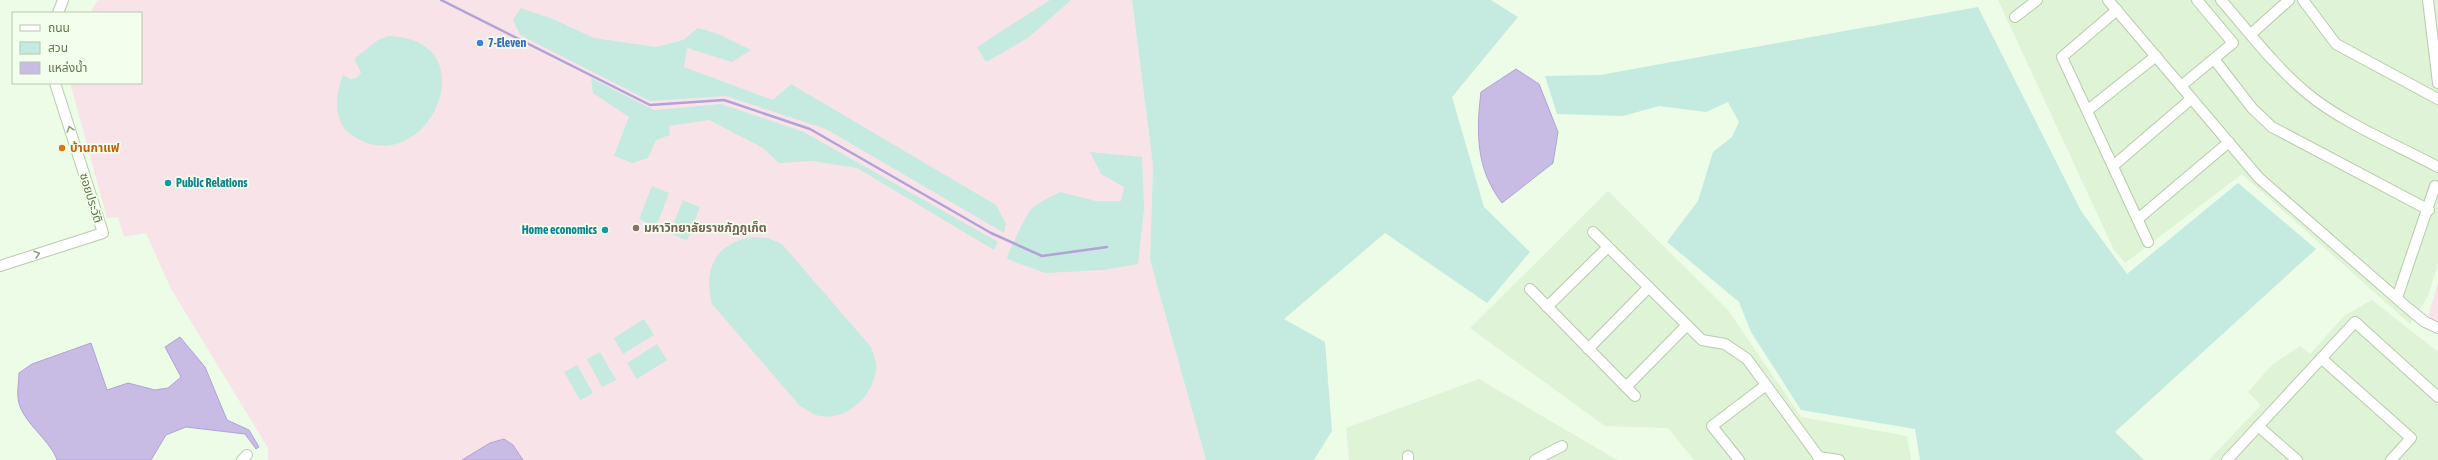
<svg xmlns="http://www.w3.org/2000/svg" width="2438" height="460" viewBox="0 0 2438 460" font-family="'Asap Condensed','Noto Sans Thai',sans-serif">
	<rect width="100%" height="100%" fill="#ecfce7"/>
	<g fill="#dff3d6">
		<polygon points="1998,0 2438,0 2438,264 2428,296 2410,324 2242,174 2125,263 2114,250"/>
		<polygon points="1608,191 1728,310 1801,417 1907,436 1911,460 1694,460 1668,428 1605,426 1470,328"/>
		<polygon points="2372,300 2438,352 2438,460 2209,460 2261,405 2248,392 2273,364 2300,346 2310,354 2345,315"/>
		<polygon points="1479,379 1617,460 1349,460 1346,428"/>
	</g>
	<g fill="#f8e4e8">
		<polygon points="98,0 1132,0 1153,166 1150,260 1206,460 268,460 268,448 171,289 146,233 124,237 118,217 107,218 70,83 141,83 141,13 90,13"/>
		<polygon points="2438,283 2438,323 2427,319"/>
	</g>
	<g fill="#c5eae0">
		<polygon points="1050,0 1071,0 1028,38 986,62 977,47"/>
		<polygon points="1132,0 1491,0 1518,17 1452,97 1484,207 1530,252 1487,303 1385,233 1284,319 1325,342 1332,431 1314,460 1206,460 1150,260 1153,166"/>
		<polygon points="1978,7 2081,211 2127,274 2238,183 2316,249 2115,432 2144,460 1920,460 1915,429 1801,410 1751,332 1739,302 1667,242 1698,201 1713,152 1732,137 1739,122 1728,102 1706,112 1659,106 1623,116 1557,114 1545,76 1600,75"/>
		<polygon points="521,8 553,19 594,38 656,47 683,40 698,28 718,34 751,50 732,62 687,48 684,67 773,100 791,84 996,205 1006,224 1004,233 826,129 726,96 650,101 520,35 513,20"/>
		<path d="M388 36C493 38 426 188 350 134 332 120 336 92 343 75L350 79 357 78 361 73 354 59 378 40Z"/>
		<polygon points="591,78 654,110 721,104 804,132 998,242 994,250 857,168 812,161 779,163 763,148 709,120 669,126 670,135 656,140 648,158 632,163 614,156 629,117 593,93"/>
		<path d="M1090 152 1142 157 1144 208 1138 264 1103 270 1045 273 1007 259C1008 252 1026 216 1030 210 1037 203 1051 197 1060 192L1096 201H1121L1124 187 1101 174Z"/>
		<polygon points="652,186 669,193 656,227 639,219"/>
		<polygon points="683,200 700,207 687,241 670,233"/>
		<path d="M752 237 768 238 782 244 871 347C873 353 877 362 876 368 875 396 844 424 816 415 810 413 805 408 800 406L712 304C703 270 715 243 752 237Z"/>
		<polygon points="644,319 654,335 623,354 614,338"/>
		<polygon points="657,344 667,360 637,379 627,363"/>
		<polygon points="600,352 616,380 602,387 587,359"/>
		<polygon points="577,365 593,393 580,400 564,372"/>
	</g>
	<g fill="#c8bce5" stroke="#b2a2d7">
		<path d="M1516 69 1539 84 1558 132 1553 163 1502 203C1476 169 1476 133 1481 92Z"/>
		<path d="M180 337 205 367 227 420 249 430 259 447 256 449 245 434 186 427 166 435 151 460H57C50 439 20 421 18 398 17 390 19 381 19 373L32 364 91 343 107 390 128 383 155 390 168 388 181 377 165 347Z"/>
		<polygon points="504,439 513,445 523,460 462,460 490,443"/>
	</g>
	<g fill="none" stroke-linecap="round" stroke-linejoin="round">
		<polyline stroke="#b2a2d7" stroke-width="2.5" points="441,0 650,105 724,100 810,129 991,233 1042,256 1107,247"/>
		<g stroke="#b8cbaa" stroke-width="12">
			<g id="minor">
				<polyline points="2108,0 2259,178 2409,309 2425,322 2438,328"/>
				<path d="M2221 0C2249 32 2275 67 2308 94 2343 123 2397 145 2438 167"/>
				<polyline points="2303,0 2336,44 2438,99"/>
				<polyline points="2428,0 2438,83"/>
				<polyline points="2117,10 2062,57 2148,242"/>
				<polyline points="58,13 63,0"/>
				<polyline points="2015,17 2037,0"/>
				<polyline points="2251,34 2289,0"/>
				<polyline points="2214,59 2252,108 2272,127 2429,210"/>
				<polyline points="2181,86 2233,43 2197,0"/>
				<polyline points="2088,110 2156,56"/>
				<polyline points="2113,166 2191,99"/>
				<polyline points="2139,218 2229,142"/>
				<polyline points="1593,232 1702,340 1725,344 1747,359 1821,460"/>
				<polyline points="0,266 103,233 55,83"/>
				<polyline points="1530,289 1635,396"/>
				<polyline points="2397,298 2435,186"/>
				<polyline points="1547,307 1608,247"/>
				<polyline points="1588,349 1649,287"/>
				<polyline points="2321,358 2411,438 2391,460"/>
				<polyline points="1626,387 1687,325"/>
				<polyline points="2258,426 2297,460"/>
				<polyline points="1408,456 1408,460"/>
				<polyline points="1818,457 1839,460"/>
				<polyline points="242,460 247,455"/>
				<polyline points="1535,460 1562,446"/>
				<polyline points="1739,460 1712,426 1766,385"/>
				<polyline points="2227,460 2355,322 2438,397"/>
			</g>
		</g>
		<use href="#minor" stroke="#fff" stroke-width="10"/>
	</g>
	<defs><path id="oneway-chevron" d="M-2-3.5L2.5 0L-2 3.5" fill="none" stroke-width="1.6" stroke-linecap="round" stroke-linejoin="round"/></defs>
	<g stroke="#909e82">
		<use href="#oneway-chevron" transform="translate(70 129) rotate(-107)"/>
		<use href="#oneway-chevron" transform="translate(37 254) rotate(-18)"/>
	</g>
	<circle fill="#3f7fe0" stroke="#f2ffed" stroke-width="1.5" cx="480" cy="43" r="4"/>
	<circle fill="#e8710a" stroke="#f2ffed" stroke-width="1.5" cx="62" cy="148" r="4"/>
	<g fill="#0f9aa8" stroke="#f2ffed" stroke-width="1.5">
		<circle cx="168" cy="183" r="4"/>
		<circle cx="605" cy="230" r="4"/>
	</g>
	<circle fill="#8d6e63" stroke="#f2ffed" stroke-width="1.5" cx="636" cy="228" r="4"/>
	<g text-anchor="middle" dominant-baseline="central" stroke-width="3.5" stroke-linejoin="round" paint-order="stroke">
		<g font-size="12" font-weight="bold" fill="#366cbe" stroke="#f2ffed" text-anchor="start">
			<text x="488" y="43">7-Eleven</text>
		</g>
		<g font-size="12" font-weight="bold" fill="#c56008" stroke="#f2ffed" text-anchor="start">
			<text x="70" y="148">บ้านกาแฟ</text>
		</g>
		<g font-size="12" font-weight="bold" fill="#0d838f" stroke="#f2ffed" text-anchor="start">
			<text x="176" y="183">Public Relations</text>
			<text x="597" y="230" text-anchor="end">Home economics</text>
		</g>
		<g font-size="12" fill="#61754c" stroke="#f2ffed">
			<text transform="translate(91 198) rotate(73)">ซอยประวัติ</text>
		</g>
		<g font-size="12" font-weight="bold" fill="#785e54" stroke="#f2ffed" text-anchor="start">
			<text x="644" y="228">มหาวิทยาลัยราชภัฏภูเก็ต</text>
		</g>
	</g>
	<rect x="12" y="12" width="130" height="72" fill="#f2ffed" stroke="#b8c8ad"/>
	<rect x="20" y="25" width="20" height="6" fill="#ffffff" stroke="#b8c8ad"/>
	<text x="48" y="32" font-size="12" fill="#61754c">ถนน</text>
	<rect x="20" y="42" width="20" height="12" fill="#c5eae0" stroke="#b8c8ad"/>
	<text x="48" y="52" font-size="12" fill="#61754c">สวน</text>
	<rect x="20" y="62" width="20" height="12" fill="#c8bce5" stroke="#b8c8ad"/>
	<text x="48" y="72" font-size="12" fill="#61754c">แหล่งน้ำ</text>
</svg>
